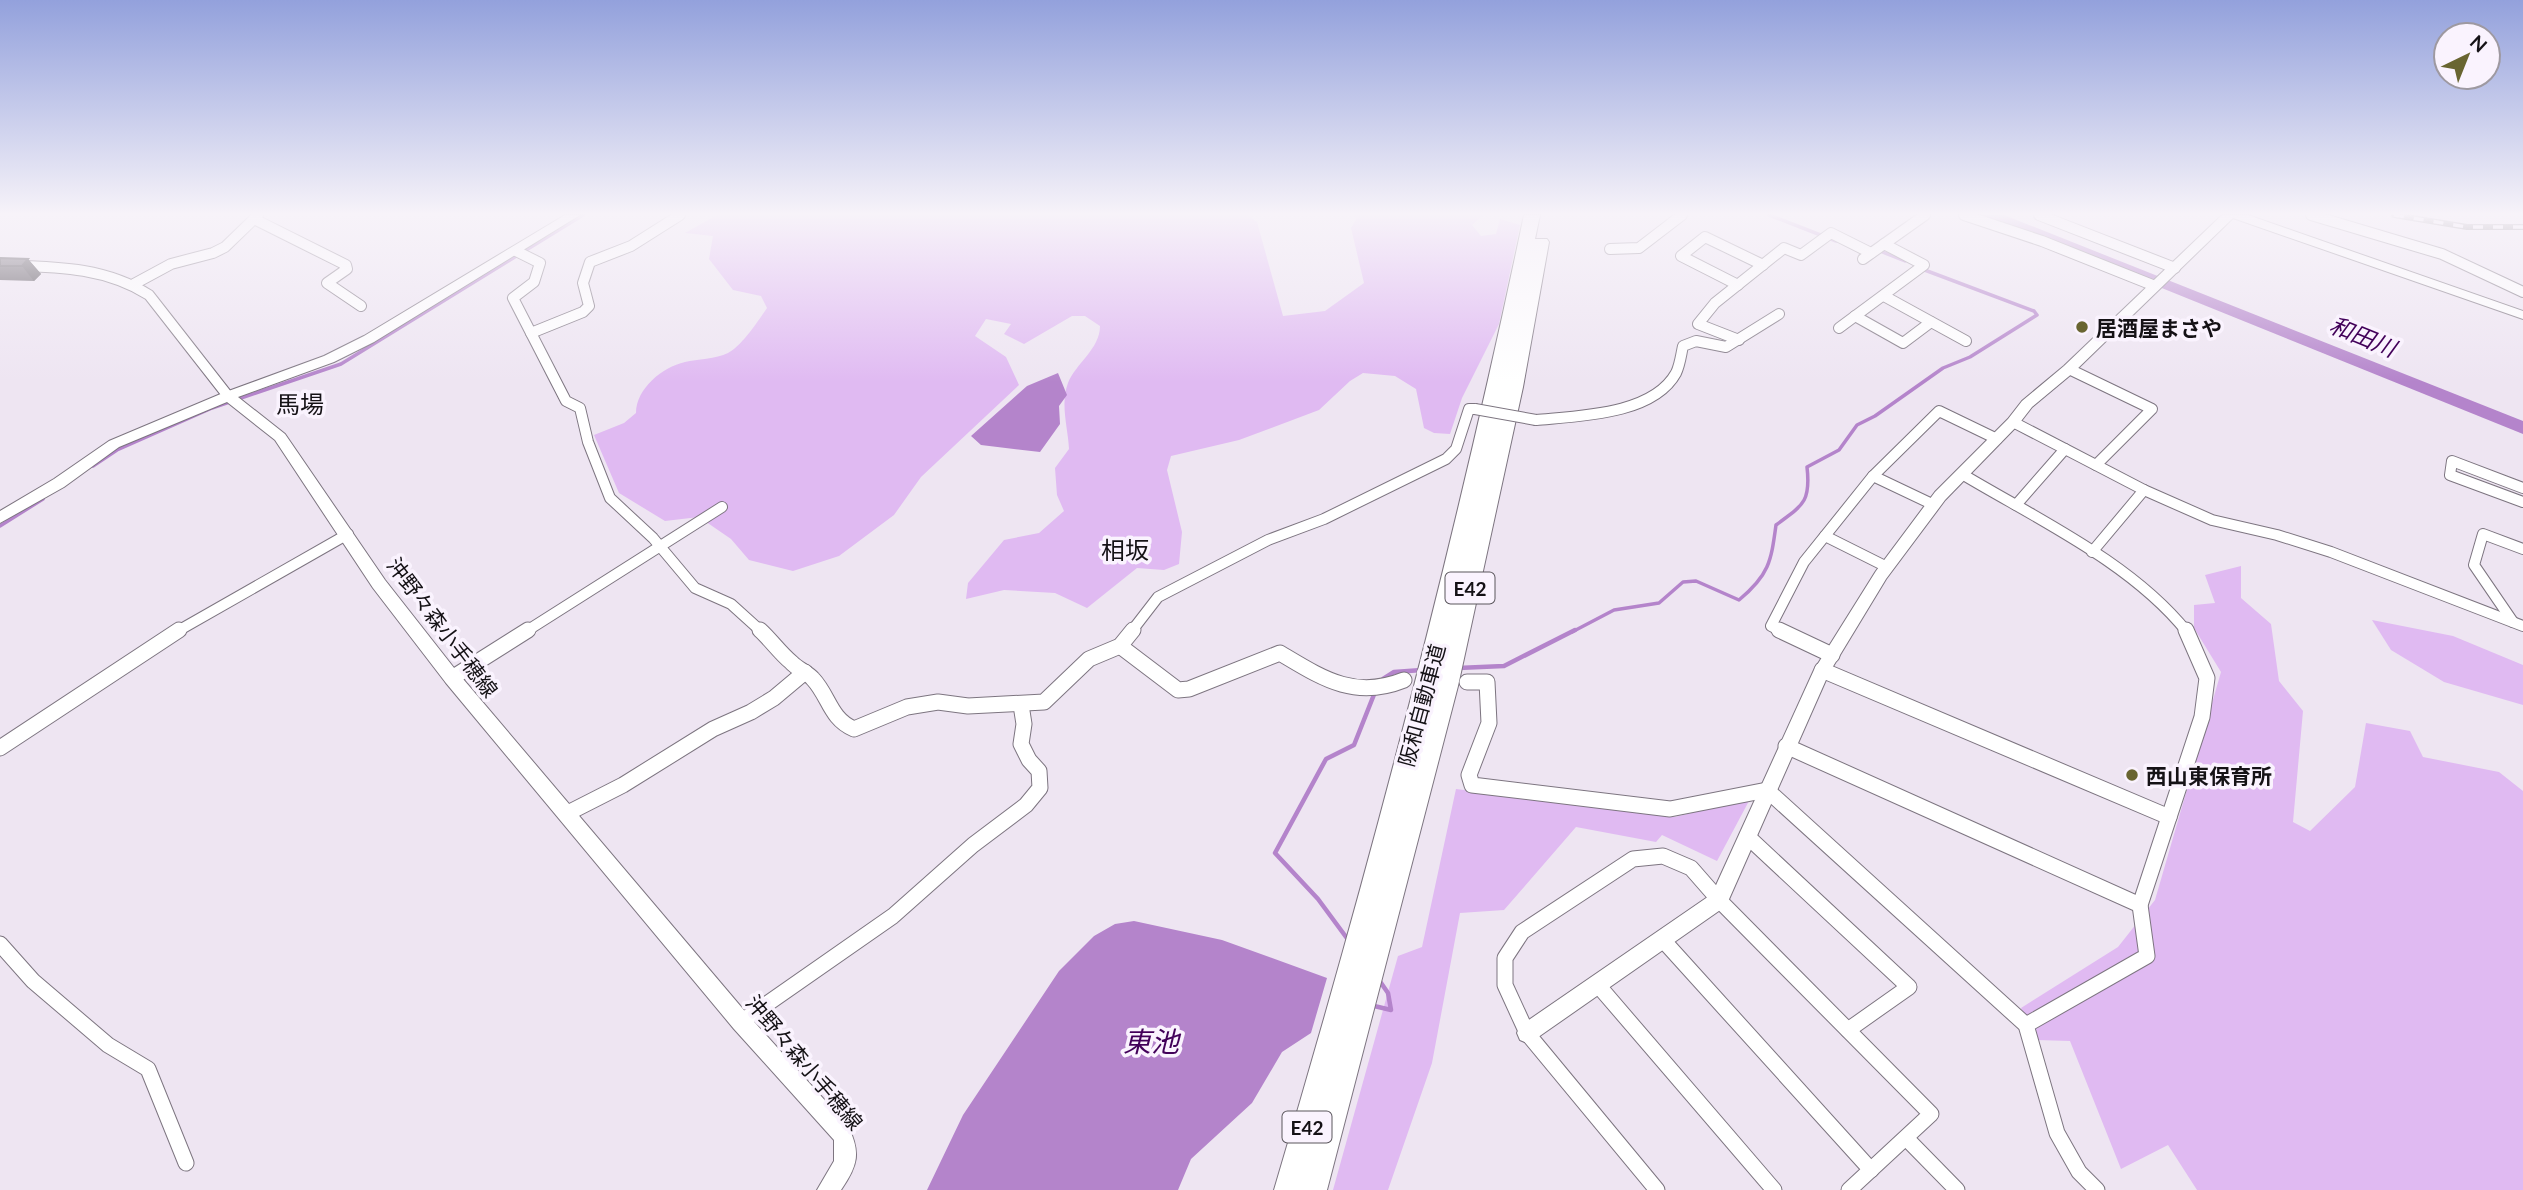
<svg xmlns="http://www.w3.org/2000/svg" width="2523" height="1190" viewBox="0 0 2523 1190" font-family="Lato,'Noto Sans JP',sans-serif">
	<rect width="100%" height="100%" fill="#eee5f2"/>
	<g fill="#e0baf2">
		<path d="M717 215H1248L1257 222 1283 316 1325 311 1364 283 1351 228 1357 218 1353 215H1483L1472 225 1481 236 1496 234 1500 219 1520 225 1499 324 1462 398 1450 434 1434 433 1424 428 1416 389 1395 376 1363 373 1350 381 1319 410 1239 440 1171 456 1167 470 1182 532 1179 564 1164 570 1137 568 1087 608 1055 593 1004 590 966 599 968 583 1004 540 1039 533 1064 511 1057 495 1055 468 1069 449C1068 428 1060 404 1068 383 1076 363 1100 349 1100 326L1085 316H1072L1024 344 1004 334 1011 324 986 319 975 336 1006 357 1019 385 921 477 894 515 839 556 793 571 749 560 731 539 699 517 665 521 619 493 594 435 624 423 636 413C636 389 662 367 685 362 697 359 716 359 728 353 742 346 758 321 767 308L761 296 733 290 709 259 713 236 685 233Z"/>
		<polygon points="2241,566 2241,598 2271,624 2279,681 2303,711 2293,822 2310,831 2355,787 2366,723 2410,731 2423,757 2499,772 2523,791 2523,1190 2197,1190 2168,1145 2121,1169 2070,1041 2037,1040 2021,1008 2118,947 2155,900 2221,672 2194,628 2194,605 2215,603 2205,575"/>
		<polygon points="2372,620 2453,636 2523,665 2523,705 2444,682 2391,650"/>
		<polygon points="1456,789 1675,817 1750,799 1717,861 1662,835 1656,842 1576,827 1504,910 1460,913 1432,1063 1388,1190 1333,1190 1398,956 1422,947"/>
	</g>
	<g fill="#b484cb">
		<polygon points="1058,373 1067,395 1059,406 1060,424 1040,452 981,445 971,436 1027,386"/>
		<polygon points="1134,921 1222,940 1327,978 1311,1033 1282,1052 1252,1103 1191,1159 1178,1190 927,1190 963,1115 1059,971 1094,936 1115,924"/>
	</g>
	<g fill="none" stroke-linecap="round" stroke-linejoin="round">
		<g stroke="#b484cb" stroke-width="3.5">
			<polyline points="1769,215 1836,241"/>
			<polyline points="1880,251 1905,261"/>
			<polyline points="93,466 117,450 212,408 341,364 583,215"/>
			<polyline points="0,526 43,499"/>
			<path d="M1572 632 1614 610 1659 603 1683 582 1696 581 1739 600C1769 575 1771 562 1776 525 1803 505 1811 502 1807 467L1839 450 1857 425 1875 416 1943 368 1970 357 2037 315 2034 311 1922 269"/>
		</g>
		<g stroke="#b484cb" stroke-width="4.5">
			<polyline points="1458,668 1504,666 1575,630"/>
			<polyline points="1383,679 1394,672 1422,670"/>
			<polyline points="1349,941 1318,899 1275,853 1326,759 1354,745 1375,692"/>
			<polyline points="1370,1005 1391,1010 1388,993 1379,980"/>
		</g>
		<polygon fill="#b484cb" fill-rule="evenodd" points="1981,215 2004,215 2523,421 2523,434"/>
		<g stroke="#7d7580" stroke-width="12">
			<g id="street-far1">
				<polyline points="1964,215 2042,241 2155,286"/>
				<polyline points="2039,215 2175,268"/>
				<polyline points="2311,215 2442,254 2523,292"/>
				<polyline points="254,219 346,265 347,269 327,283 361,306"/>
				<polyline points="1610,249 1639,248 1682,215"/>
				<polyline points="516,251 540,263 534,282 513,298 566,401 580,408 588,442 610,498 653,538 695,588 731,604 762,632"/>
				<polyline points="1863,259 1925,215"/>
				<path d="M0 265C53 267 103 266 149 295L228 396"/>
				<polyline points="134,284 171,264 213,253 225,247 258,215"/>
				<polyline points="1738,285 1681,256 1705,237 1763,265"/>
				<polyline points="1884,296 1966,341"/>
				<polyline points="1855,316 1903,343 1931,322"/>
				<polyline points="1839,328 1924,265 1884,244"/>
				<polyline points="531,333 583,312 589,306 583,283 590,262 631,246 680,215"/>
				<polyline points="1739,340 1698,324 1715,303 1784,248 1801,255 1831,233 1871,253"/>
				<polyline points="2069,369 2152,409 2096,465"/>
				<path d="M1536 420C1578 416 1653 415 1676 373 1680 365 1681 355 1683 346L1696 341 1726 347 1779 314"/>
				<polyline points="2013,422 2144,490 2212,520 2277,535 2331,552 2523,626"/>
				<path d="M1962 474C2037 519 2132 563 2187 632"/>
				<polyline points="1873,476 1934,505"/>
				<polyline points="2523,488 2452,461 2450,475 2523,502"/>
				<polyline points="2016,505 2065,449"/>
				<polyline points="1825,536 1887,567"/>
				<polyline points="2092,552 2144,490"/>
				<polyline points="2513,622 2474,565 2483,534 2523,549"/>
				<polyline points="176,632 348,534"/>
				<polyline points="525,632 722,507"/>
				<polyline points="1131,632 1158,597 1268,540 1324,519 1446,459 1456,449 1469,409 1475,409"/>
				<polyline points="1783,632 1771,626 1804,562 1873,476 1939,411 1997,439"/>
			</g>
		</g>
		<g stroke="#7d7580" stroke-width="17">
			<g id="street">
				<path d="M760 630C771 640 780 653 791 662 797 669 807 672 813 679 829 696 830 719 854 729L907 707 938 702 968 706 1044 702 1089 659 1120 646 1133 630"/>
				<polyline points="1779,630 1832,655"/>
				<path d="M1120 646 1178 690 1189 689 1280 653C1322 678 1354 700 1404 680"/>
				<polyline points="1822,670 2169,817"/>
				<polyline points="452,678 528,630"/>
				<polyline points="1467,682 1487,682 1489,723 1469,775 1472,785 1670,809 1767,790 2026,1025 2057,1133 2079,1172 2097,1190"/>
				<polyline points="1786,746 2140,905"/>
				<polyline points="0,748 179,630"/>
				<polyline points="566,814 623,785 713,729 751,712 774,698 805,672"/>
				<polyline points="1747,836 1909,987 1848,1030"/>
				<polyline points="1662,939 1871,1170"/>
				<polyline points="0,944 33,981 108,1045 148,1069 186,1163"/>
				<polyline points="1597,984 1774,1190"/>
				<polyline points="741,1022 893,916 973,845 1026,805 1040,788 1039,771 1029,760 1021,744 1024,724 1021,705"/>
				<polyline points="2026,1025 2147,956 2140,905 2202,717 2207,678 2186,630"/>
				<polyline points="1907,1139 1957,1190"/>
				<polyline points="1657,1190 1527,1033 1505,985 1505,958 1522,932 1633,859 1663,856 1691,868 1719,900 1931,1114 1849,1190"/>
			</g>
		</g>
		<g stroke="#7d7580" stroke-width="2">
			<g id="secondary">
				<path d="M565 215H580L374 342 334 362 238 397 285 434 385 580 458 673 748 1015 848 1126C861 1153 858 1165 841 1190H817L834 1161V1140L734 1029 446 683 373 588 275 440 227 402 119 447 64 487 0 523V511L54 479 109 441 223 393 324 356 364 336Z"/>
				<polygon points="2222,215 2248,215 2523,311 2523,319 2233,218 2074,372 2032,407 2018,425 1945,500 1886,579 1829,673 1726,906 1534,1040 1527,1043 1520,1040 1517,1033 1520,1026 1712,894 1814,670 1876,571 1935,492 2008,419 2022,401 2064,366"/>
			</g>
		</g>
		<g stroke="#7d7580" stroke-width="2">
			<path id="highway" d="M1524 215H1540L1535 239H1547L1549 242 1523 387 1458 686 1327 1190H1274C1370 868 1455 544 1524 215Z"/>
		</g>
		<use href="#street-far1" stroke="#fff" stroke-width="10"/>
		<use href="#street" stroke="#fff" stroke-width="15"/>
		<use href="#secondary" fill="#fff" fill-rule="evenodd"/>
		<use href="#highway" fill="#fff" fill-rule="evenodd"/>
		<g stroke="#4c484e" stroke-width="6">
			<polyline id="rail" points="2394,215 2467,227 2523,227"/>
		</g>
		<use href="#rail" stroke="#faf3fe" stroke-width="3.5" stroke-dasharray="10" stroke-linecap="butt"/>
		<g stroke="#7d7580" stroke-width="12" stroke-linecap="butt">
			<polyline id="street-bridge" points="1475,409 1536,420"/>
		</g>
		<use href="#street-bridge" stroke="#fff" stroke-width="10"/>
	</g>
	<polygon fill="#534d55" points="0,258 28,259 41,274 34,281 0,280"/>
	<polygon fill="#433e45" points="28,259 41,274 34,281 22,266"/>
	<polygon fill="#605963" stroke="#433e45" stroke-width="2" points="0,258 28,259 22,266 0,266"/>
	<linearGradient id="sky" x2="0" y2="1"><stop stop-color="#93a1dc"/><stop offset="0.56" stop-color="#f7f3f9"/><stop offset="1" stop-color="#f7f3f9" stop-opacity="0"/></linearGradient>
	<rect width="2523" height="382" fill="url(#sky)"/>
	<g fill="#696531" stroke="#faf3fe" stroke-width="2.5">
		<circle cx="2082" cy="327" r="7"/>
		<circle cx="2132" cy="775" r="7"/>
	</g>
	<g text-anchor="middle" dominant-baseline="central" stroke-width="7" stroke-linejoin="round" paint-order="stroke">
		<g fill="#faf3fe" stroke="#5a565c" stroke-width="2">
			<rect x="1445.5" y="572.5" width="49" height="31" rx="5"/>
			<rect x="1282.5" y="1111.5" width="49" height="31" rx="5"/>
		</g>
		<g font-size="19" font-weight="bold" fill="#151216">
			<text x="1470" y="588">E42</text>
			<text x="1307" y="1127">E42</text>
		</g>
		<g font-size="21" font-weight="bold" fill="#151216" stroke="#faf3fe" text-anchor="start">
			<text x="2096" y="327">居酒屋まさや</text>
			<text x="2146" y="775">西山東保育所</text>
		</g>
		<g font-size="21" fill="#151216" stroke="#faf3fe">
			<text transform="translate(443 627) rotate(53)">沖野々森小手穂線</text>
			<text transform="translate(1421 705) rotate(-75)">阪和自動車道</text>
			<text transform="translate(805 1062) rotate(50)">沖野々森小手穂線</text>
		</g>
		<g font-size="23" font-style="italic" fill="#420059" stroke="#faf3fe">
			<text transform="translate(2363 336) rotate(22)">和田川</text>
		</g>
		<g font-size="24" fill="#151216" stroke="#faf3fe">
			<text x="300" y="403">馬場</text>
			<text x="1125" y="549">相坂</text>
		</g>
		<g font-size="28" font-style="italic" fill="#420059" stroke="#faf3fe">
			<text x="1151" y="1041">東池</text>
		</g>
	</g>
	<g transform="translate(2467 56) rotate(43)"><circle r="33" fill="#faf3fe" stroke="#9e99a1" stroke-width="2"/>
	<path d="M0-5L12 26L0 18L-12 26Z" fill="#696531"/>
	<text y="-10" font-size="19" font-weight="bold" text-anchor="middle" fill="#151216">N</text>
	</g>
</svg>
